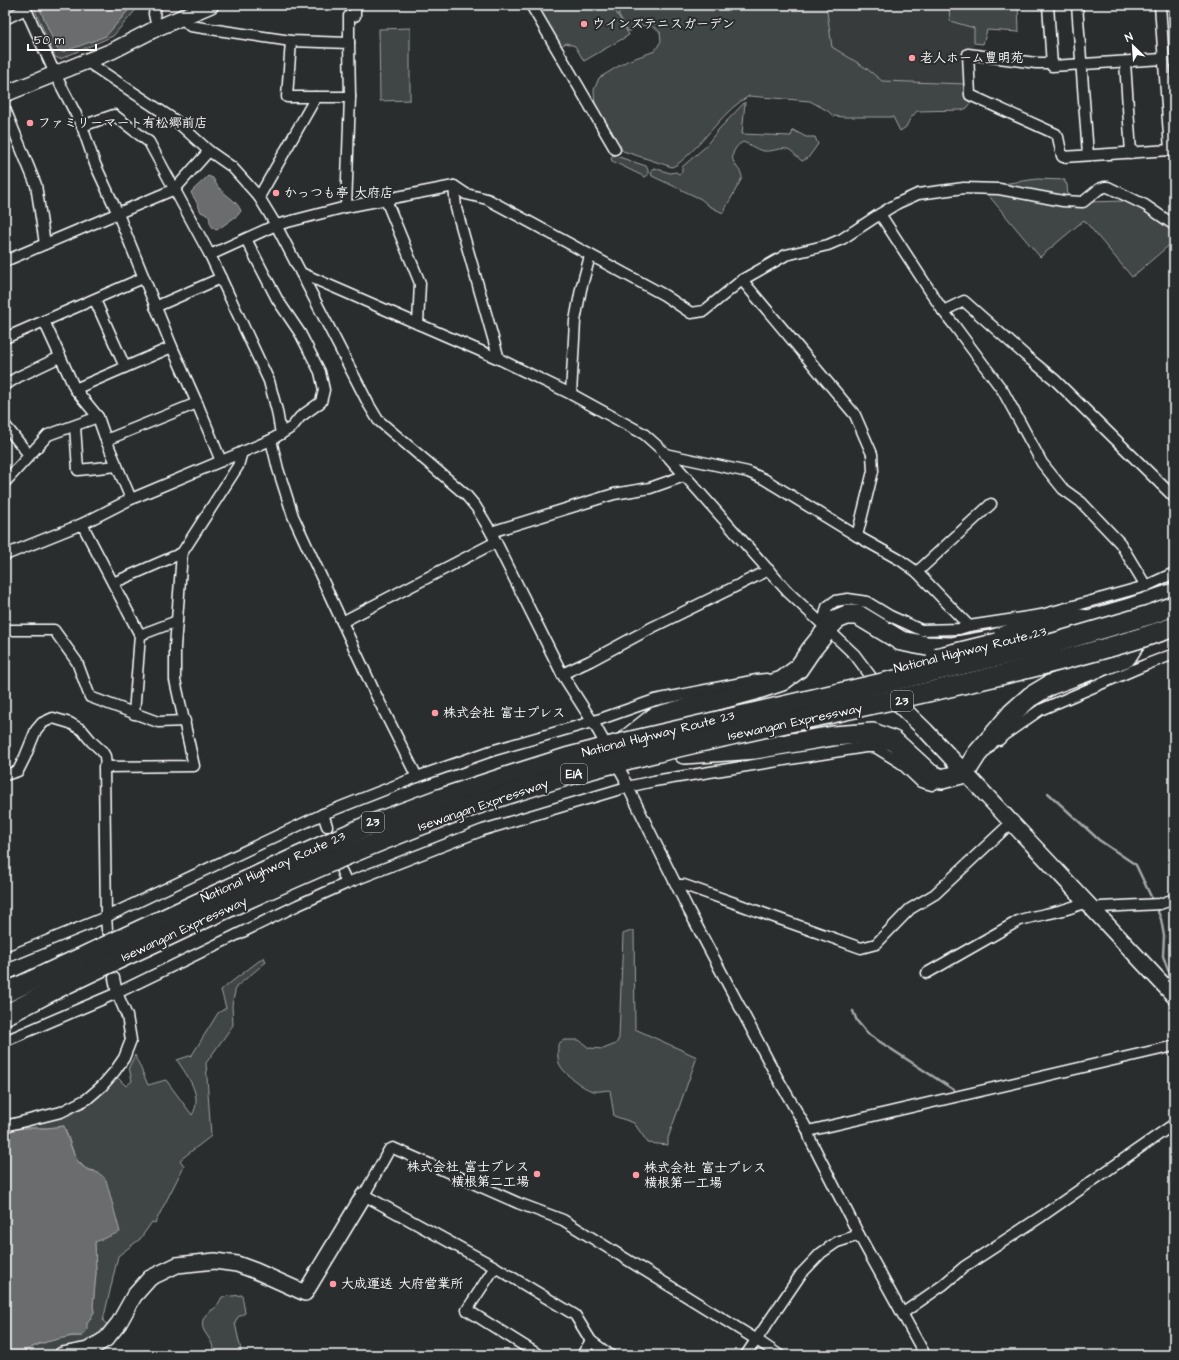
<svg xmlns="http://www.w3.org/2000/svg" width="1179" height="1360" viewBox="0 0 1179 1360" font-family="'Architects Daughter','Klee One',sans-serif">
	<rect width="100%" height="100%" fill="#2a2d2e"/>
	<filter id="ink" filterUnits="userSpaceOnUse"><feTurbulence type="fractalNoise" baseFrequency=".025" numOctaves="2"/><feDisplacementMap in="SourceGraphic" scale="8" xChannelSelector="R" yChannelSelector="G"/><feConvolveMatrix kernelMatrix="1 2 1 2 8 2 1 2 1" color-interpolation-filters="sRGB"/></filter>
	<g filter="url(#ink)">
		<polygon fill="#373a3b" points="826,5 949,5 950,21 974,28 974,51 965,49 966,84 882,81 866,68 832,47"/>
		<g fill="#414445" stroke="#a0a2a2">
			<polygon points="33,5 140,5 113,36 60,59 55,57"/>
			<polygon points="535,5 628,5 616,12 629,35 584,61 575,46 566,43 559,47"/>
			<path d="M630 5H826L832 47 866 68 882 81 966 84V99L971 103 967 108 962 110 917 111 910 119 906 127 900 131 893 117H844L833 116 828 111 810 101 749 96C725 109 709 136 689 154 684 159 679 164 672 167L623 151 614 143 595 106 594 90 599 78 627 61 655 51 661 41 660 32C652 24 643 24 632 28L631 31H628L618 13 619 12Z"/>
			<polygon points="949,5 1018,5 1019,32 987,30 983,44 974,43 974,28 950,21"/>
			<polygon points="410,28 410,100 380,101 379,29"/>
			<path d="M745 102 742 134 791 136 793 130 806 137H815L818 144 808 158 802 161C798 158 794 153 790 150 783 146 773 152 764 151 757 150 751 145 743 142 738 145 737 146 734 151 728 163 742 168 742 178L723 213 709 206 701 199 652 176 651 170 654 168 670 173 676 172 679 174 682 172V167L704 148 719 129Z"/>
			<polygon points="613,155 646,166 648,170 648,175 645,177 612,161 611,158"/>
			<polygon points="1037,179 1065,180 1065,183 1067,184 1068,199 1000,187 1002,184"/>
			<polygon points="984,190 1088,202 1124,201 1131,200 1174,229 1174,241 1132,277 1084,220 1040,257"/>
			<path d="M634 930 635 1029 697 1057 668 1138V1145L648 1143 634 1123 614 1116 610 1090C605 1090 599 1092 594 1091 584 1090 562 1072 559 1063 557 1057 558 1050 558 1044L564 1040H579L589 1048 603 1049 616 1044 619 1038 623 934Z"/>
			<path d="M264 957 266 962 236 987 232 1005 233 1025 206 1063 211 1136 180 1160 184 1166 155 1223 152 1222 140 1239 118 1256 103 1321 109 1326C105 1330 102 1334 98 1337 82 1350 41 1355 21 1355V1353C39 1343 61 1336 82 1336L87 1324 94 1312 93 1306 96 1273 95 1242V1171L86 1169 76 1159 64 1126 47 1128H15L12 1129 5 1133V1128L91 1098 117 1077 126 1086 132 1081 129 1067 135 1055 148 1085 166 1080 192 1115C204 1096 187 1076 177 1060L192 1055 218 1013 226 1008 221 990Z"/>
			<path d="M242 1295 245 1313 238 1317 235 1323 242 1355H213L212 1353C217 1338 195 1332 205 1316 208 1311 214 1310 217 1306 219 1303 220 1300 222 1297Z"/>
		</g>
		<g fill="#6a6c6d" stroke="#a6a7a7">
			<polygon points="38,5 133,5 106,36 66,51 61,52 57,49"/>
			<path d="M208 176 213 178C215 182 217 186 220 189 227 196 238 202 241 211L238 215 217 230C210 228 210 222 209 216L201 212 196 201 191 193 192 191Z"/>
			<path d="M64 1126C68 1138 74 1162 85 1168 94 1173 98 1170 106 1180L120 1232 95 1242 96 1273 93 1306 94 1312 87 1324V1330L82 1336H71L38 1344 17 1355H7L5 1351V1133L12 1129 15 1128H47Z"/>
		</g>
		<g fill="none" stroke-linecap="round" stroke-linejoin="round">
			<g stroke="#a6a7a7" stroke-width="2.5">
				<polyline points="1048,793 1099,840 1136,865 1154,903"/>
				<polyline points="1156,907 1161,919 1164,936 1163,956 1168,970 1174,977"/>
				<polyline points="853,1011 857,1021 868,1034 954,1090"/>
			</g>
			<g stroke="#fff" stroke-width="13">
				<g id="street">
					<polyline points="24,5 56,76 82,126 95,164 118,214 172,347 197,403 221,461"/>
					<polyline points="156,5 154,14 157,28"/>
					<polyline points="531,5 615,149"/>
					<polyline points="1048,5 1052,66 1163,59"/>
					<polyline points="1077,5 1088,155"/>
					<polyline points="182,18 190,26 291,41 349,43 350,97 346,207"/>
					<polyline points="5,19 26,9"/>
					<polyline points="291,41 287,97 350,97"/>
					<polyline points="349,43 349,16 355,16 355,5"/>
					<polyline points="86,61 176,121 209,151 232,167 259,197 276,225 301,273 369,405 378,420 466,495 476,507 491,532 562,674 597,729"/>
					<polyline points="1125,62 1131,153"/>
					<polyline points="1052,63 1036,63 968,54 970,95 1056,134 1058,137 1062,156 1063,157 1170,150 1160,5"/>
					<polyline points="5,109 36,185 45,244"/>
					<polyline points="82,126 114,115 149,142 210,255 269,381 277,411 281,434"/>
					<polyline points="454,186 456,208 499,359"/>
					<polyline points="259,197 316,97"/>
					<polyline points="386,200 420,283 418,324"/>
					<polyline points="880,214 898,203 918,194 964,188 999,189 1063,201 1083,202 1099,189 1105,187 1108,187 1145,205 1174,225"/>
					<polyline points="210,255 276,225 346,207 454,186 466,194 487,199 664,295 691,313 704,311 742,280 786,255 828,245 842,239 880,214 943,311 954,325 1003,391 1042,463 1063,489 1081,502 1120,543 1146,586"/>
					<polyline points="5,261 175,189 209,151"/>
					<polyline points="301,273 499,359 571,394 644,434 663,451 787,591 855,655 878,686"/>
					<polyline points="742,280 855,415 872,454 873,471 857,536"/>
					<polyline points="95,300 125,367"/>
					<polyline points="155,307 221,278"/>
					<polyline points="943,311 964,301 1026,356 1054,379 1174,497"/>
					<polyline points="44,321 75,389 98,417 106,440 131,499"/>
					<polyline points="5,338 143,278"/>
					<polyline points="5,385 18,377 60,357"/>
					<polyline points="75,389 172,347"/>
					<polyline points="571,394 575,321 581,289 590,256"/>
					<polyline points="5,425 29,455"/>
					<polyline points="75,426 78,470 117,466"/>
					<polyline points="106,440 197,403"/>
					<polyline points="271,440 278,469 293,516 374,691 417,777"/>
					<polyline points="665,454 748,472 764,479 857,536 900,560 917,572 969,626"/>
					<polyline points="5,482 48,435 98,417"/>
					<polyline points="82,524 140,635 134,714"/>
					<polyline points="491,532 614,494 650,488 684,476"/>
					<polyline points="5,555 82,524 131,499 271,440 292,427 300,417 321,402 324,390 320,372 300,333 277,299 246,239"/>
					<polyline points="917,572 991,504"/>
					<polyline points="113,583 182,553"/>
					<polyline points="342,622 496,542"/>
					<polyline points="5,630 54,630 77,662 90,697 158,722 185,721"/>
					<polyline points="827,630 824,619 827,607 835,601 848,599 867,602 890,616 921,630 959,629 969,626 1041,615 1146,586 1174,573"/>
					<polyline points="140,635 177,621"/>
					<polyline points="562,674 590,661 653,627 769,570"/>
					<polyline points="999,740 1004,735 1040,710 1145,665 1174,654"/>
					<polyline points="5,775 18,771 25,757 36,730 42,723 53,718 70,723 82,730 92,742 102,751 105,756 106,767"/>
					<polyline points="625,781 689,911 778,1079 808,1131 810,1139 859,1235 925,1355"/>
					<polyline points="323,814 327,826"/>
					<polyline points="342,872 347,883"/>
					<polyline points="677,885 684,885 861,948 876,944 910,909 935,894 1012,822"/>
					<polyline points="1095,912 1101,907 1160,904 1174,899"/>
					<polyline points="107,930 106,917 104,767 194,766 175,680 175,647 182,553 238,466 242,452"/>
					<polyline points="5,958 106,917 323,814 417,777 491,751 592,722 655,700 757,680 766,679"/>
					<path d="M927 973 1020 920C1036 915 1075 910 1085 901"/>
					<polyline points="5,1041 117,993 298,905 347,883 483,830 627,787 654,781 865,747 875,747 901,763 921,782 932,785 942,779"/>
					<polyline points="5,1126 61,1112 87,1099 102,1086 115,1071 124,1058 131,1040 127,1016 117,993 114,978"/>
					<polyline points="808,1131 1174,1046"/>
					<polyline points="495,1267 467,1310 539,1355"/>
					<polyline points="903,1313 943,1285 964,1267 1042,1216 1174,1124"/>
					<polyline points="582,1355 591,1341"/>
					<polyline points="610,1355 591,1341 575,1315 495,1267 364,1195 389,1150 393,1148 518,1203 563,1220 757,1340 779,1355"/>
					<polyline points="746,1355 801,1274 821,1253 837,1242 859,1235"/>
				</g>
			</g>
			<g stroke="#fff" stroke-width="18">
				<g id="secondary">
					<polyline points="5,94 112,51 157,28 211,5"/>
					<polyline points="893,699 926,731 1174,996"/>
					<polyline points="62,1355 88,1350 106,1339 119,1323 134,1296 150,1278 177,1265 215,1261 237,1264 256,1271 305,1293 364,1195"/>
				</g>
			</g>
			<g stroke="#fff" stroke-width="22">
				<g id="highway">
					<polyline points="1075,624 1127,609 1174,593"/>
					<polyline points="626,740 655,717 755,690 782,681 798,669 811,650 832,624 837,619 847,615 858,615 901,641 927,646 951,647 990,640 1037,626 1073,618 1087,620"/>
					<polyline points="684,754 756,749 833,736 873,733 894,741 930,774 942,779 965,773 977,754 998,730 1012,713 1030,697 1050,685 1126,657 1135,643"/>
				</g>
			</g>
			<use href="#street" stroke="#2a2d2e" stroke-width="10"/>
			<use href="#secondary" stroke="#2a2d2e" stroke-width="15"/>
			<use href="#highway" stroke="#2a2d2e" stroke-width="19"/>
			<g stroke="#fff" stroke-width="13" stroke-linecap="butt">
				<polyline id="street-bridge" points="597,729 624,777"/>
			</g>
			<g stroke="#fff" stroke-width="22" stroke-linecap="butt">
				<g id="highway-bridge">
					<polyline points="936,658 997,643"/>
					<polyline points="5,993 293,859 367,826 442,798 509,776 566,758 627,742 1047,645 1149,615 1174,606"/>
					<path d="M5 1015C26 1005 45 994 66 984 108 963 152 944 195 923 319 865 445 810 577 773 724 732 876 707 1025 669 1075 657 1125 644 1174 627"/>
				</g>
			</g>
			<use href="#street-bridge" stroke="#2a2d2e" stroke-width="10"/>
			<use href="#highway-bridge" stroke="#2a2d2e" stroke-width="19"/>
		</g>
	</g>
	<g fill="#ff9aa2" stroke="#2a2d2e" stroke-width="1.5">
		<circle cx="584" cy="24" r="4"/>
		<circle cx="912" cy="58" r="4"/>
		<circle cx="30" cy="123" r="4"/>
		<circle cx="276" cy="193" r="4"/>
		<circle cx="435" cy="713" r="4"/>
		<circle cx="537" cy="1174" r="4"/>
		<circle cx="636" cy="1175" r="4"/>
		<circle cx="333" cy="1284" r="4"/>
	</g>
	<g text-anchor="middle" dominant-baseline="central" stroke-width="4" stroke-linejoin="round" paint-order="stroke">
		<g fill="#2a2d2e" stroke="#bfc0c0" stroke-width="1">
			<rect x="891" y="691" width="22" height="20" rx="3"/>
			<rect x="561" y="764" width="26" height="20" rx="3"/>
			<rect x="362" y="812" width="22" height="20" rx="3"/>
		</g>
		<g font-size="12" font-weight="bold" fill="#fff">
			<text x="902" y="701">23</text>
			<text x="574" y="774">E1A</text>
			<text x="373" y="822">23</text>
		</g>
		<g font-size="13" font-weight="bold" fill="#fff" stroke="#2a2d2e" text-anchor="start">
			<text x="592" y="24">ウインズテニスガーデン</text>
			<text x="920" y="58">老人ホーム豊明苑</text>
			<text x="38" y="123">ファミリーマート有松郷前店</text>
			<text x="284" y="193">かっつも亭 大府店</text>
			<text x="443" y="713">株式会社 富士プレス</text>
			<text x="529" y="1167" text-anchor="end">株式会社 富士プレス<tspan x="529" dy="15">横根第二工場</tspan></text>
			<text x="644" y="1168">株式会社 富士プレス<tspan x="644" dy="15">横根第一工場</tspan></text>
			<text x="341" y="1284">大成運送 大府営業所</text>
		</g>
		<g font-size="13" fill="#fff" stroke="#2a2d2e">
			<text transform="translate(970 650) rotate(-14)">National Highway Route 23</text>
			<text transform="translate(795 722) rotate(-12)">Isewangan Expressway</text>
			<text transform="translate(658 734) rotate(-14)">National Highway Route 23</text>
			<text transform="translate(483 805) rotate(-19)">Isewangan Expressway</text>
			<text transform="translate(273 867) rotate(-24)">National Highway Route 23</text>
			<text transform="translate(184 929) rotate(-25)">Isewangan Expressway</text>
		</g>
	</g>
	<rect width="1179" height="1360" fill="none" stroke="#2a2d2e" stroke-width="20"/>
	<rect x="10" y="10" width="1159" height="1340" fill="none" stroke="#fff" stroke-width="1.5" filter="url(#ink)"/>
	<g transform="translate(1133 46) rotate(335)" stroke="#2a2d2e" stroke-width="3" paint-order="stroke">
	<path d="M0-3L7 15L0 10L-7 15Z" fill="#ffffff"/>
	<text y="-6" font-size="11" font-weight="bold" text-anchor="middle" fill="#ffffff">N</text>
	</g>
	<path d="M28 44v6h68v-6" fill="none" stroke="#ffffff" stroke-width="2"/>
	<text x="34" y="44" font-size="12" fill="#ffffff" stroke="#2a2d2e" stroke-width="3" paint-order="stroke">50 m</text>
</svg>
